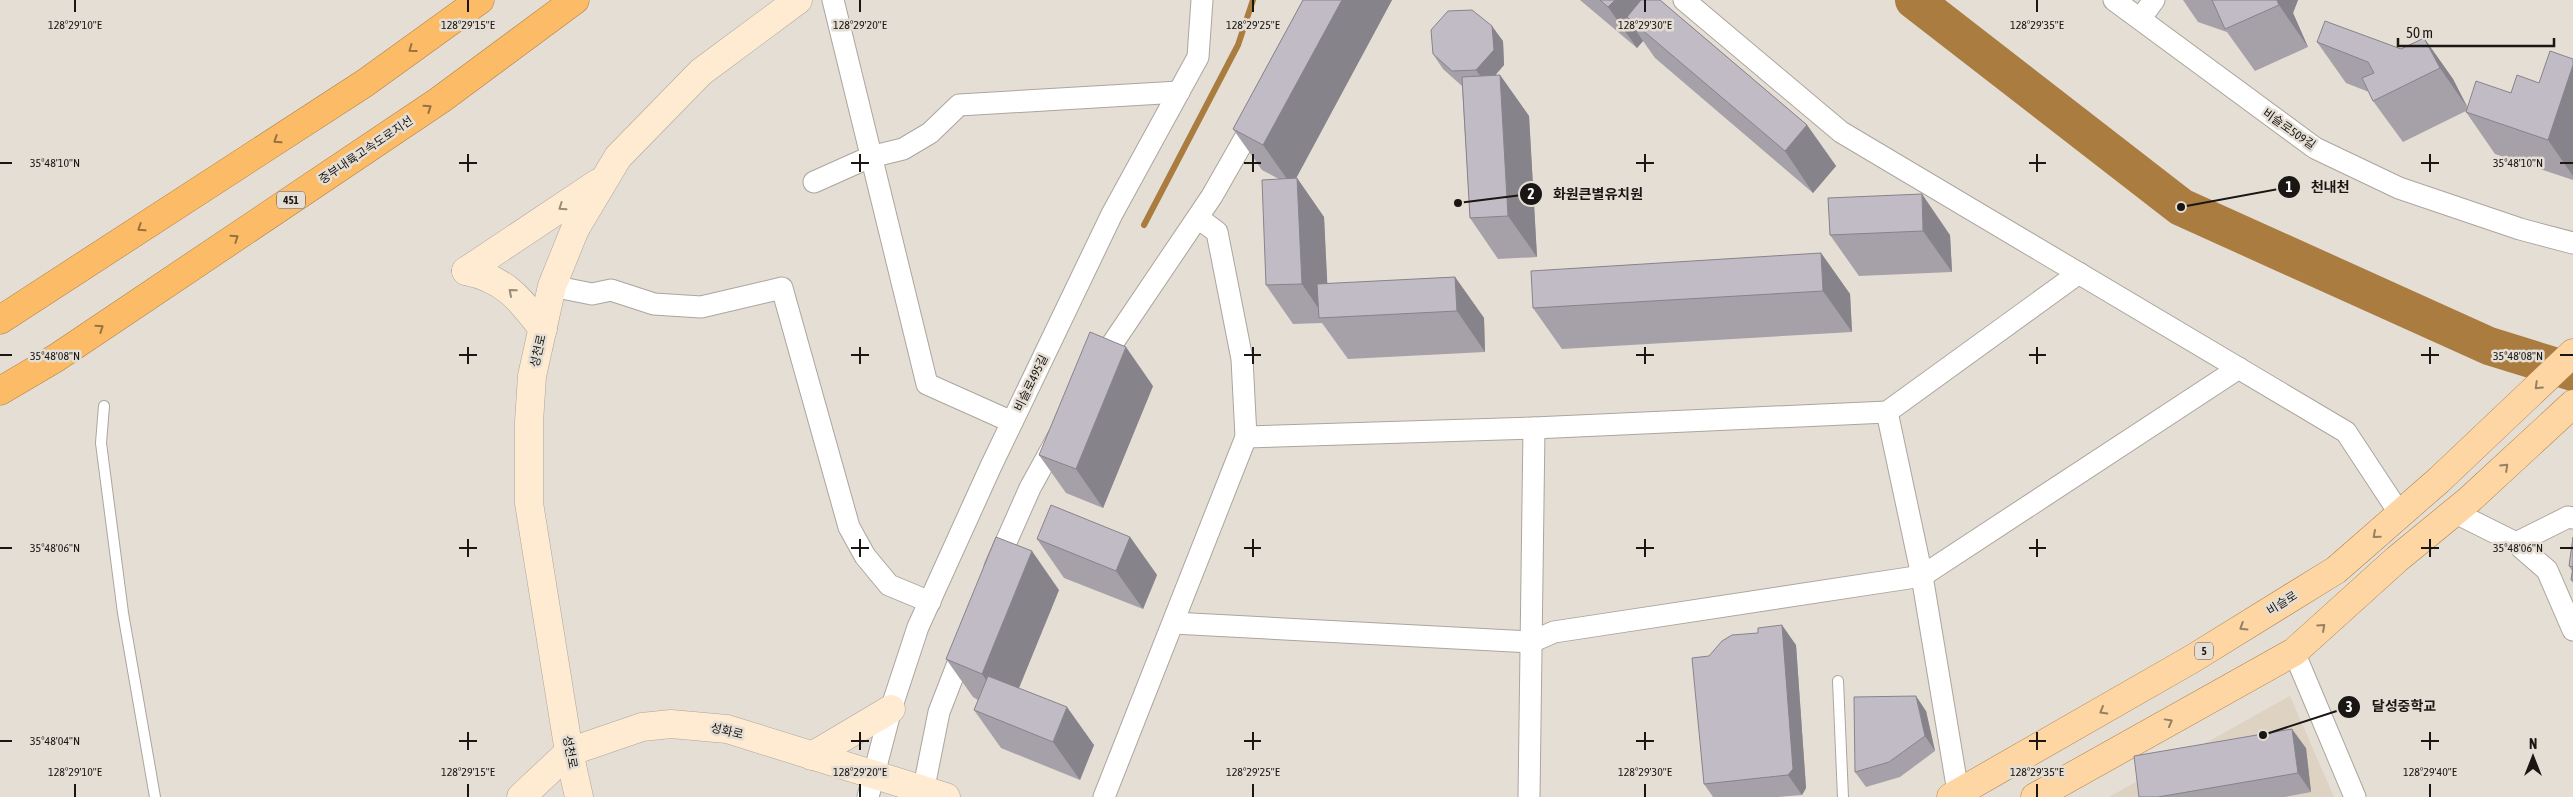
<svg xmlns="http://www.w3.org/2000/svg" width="2573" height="797" viewBox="0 0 2573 797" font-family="'Asap Condensed','Noto Sans KR',sans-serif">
	<rect width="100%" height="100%" fill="#e5ded5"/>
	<polygon fill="#ded2c3" points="2290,696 2334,797 2109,797"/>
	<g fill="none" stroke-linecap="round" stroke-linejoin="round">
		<polyline stroke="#aa7c3f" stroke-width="6" points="1144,225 1238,45 1253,0"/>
		<polyline stroke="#aa7c3f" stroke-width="38" points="1914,0 2181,207 2489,346 2573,372"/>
		<g stroke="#aca59d" stroke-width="12">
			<g id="lane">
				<polyline points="104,406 101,443 123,613 155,797"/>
				<polyline points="1838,681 1843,797"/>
			</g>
		</g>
		<g stroke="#aca59d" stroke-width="23">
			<g id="street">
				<polyline points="833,0 927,384 1012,422"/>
				<polyline points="1684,0 1841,132 2346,432 2400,514"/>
				<polyline points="2114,0 2315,148 2399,188 2520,229 2573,243"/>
				<polyline points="2140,19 2154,0"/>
				<polyline points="814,182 870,157 903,149 930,133 959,105 1179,92"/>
				<polyline points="552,286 592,294 611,290 654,304 701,307 782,288 849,527 865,556 889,585 930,602"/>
				<polyline points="1098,365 1212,196 1257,117"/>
				<polyline points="1887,412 1922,576 1958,792"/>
				<polyline points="1246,437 1534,428 1887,412 2079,273"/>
				<polyline points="2454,512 2516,543 2568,517 2573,518"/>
				<polyline points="2516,543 2547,570 2573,630"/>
				<polyline points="995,567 1030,488 1058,437"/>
				<polyline points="1173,623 1531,642 1554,632 1922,576 2239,368"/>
				<polyline points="2294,652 2355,797"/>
				<polyline points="868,797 891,709 918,627 991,466 1112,214 1198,57 1202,0"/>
				<polyline points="922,797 939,712 965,645"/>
				<polyline points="1104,797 1246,437 1242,359 1217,232 1198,218"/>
				<polyline points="1529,797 1534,428"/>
			</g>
		</g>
		<g stroke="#aca59d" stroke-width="29">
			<g id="secondary">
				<polyline points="466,271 598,183"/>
				<path d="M466 271C505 279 520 299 543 329"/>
				<polyline points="812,756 891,709"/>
				<polyline points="521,797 569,752 642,727 671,724 727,729 946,797"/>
				<polyline points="579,797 569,752 529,503 529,422 532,376 552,286 575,229 618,157 701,72 798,0"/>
			</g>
		</g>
		<g stroke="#ad8149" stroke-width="29">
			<g id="primary">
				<polyline points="1951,797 2192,659 2336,570 2439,480 2573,353"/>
				<polyline points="2035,797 2294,652 2397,559 2469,500 2573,404"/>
			</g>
		</g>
		<g stroke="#ad8149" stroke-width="29">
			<g id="highway">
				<polyline points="0,320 365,83 480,0"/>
				<polyline points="0,391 56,358 440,100 575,0"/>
			</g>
		</g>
		<use href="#lane" stroke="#fff" stroke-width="10"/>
		<use href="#street" stroke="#fff" stroke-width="21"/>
		<use href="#secondary" stroke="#feebd1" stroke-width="28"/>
		<use href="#primary" stroke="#fdd6a3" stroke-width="28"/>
		<use href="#highway" stroke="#fcbb66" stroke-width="28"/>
	</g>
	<g fill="#a6a1a9">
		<polygon points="1303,0 1392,0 1296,178 1297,178 1324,217 1327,284 1455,277 1484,318 1485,352 1348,359 1322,323 1293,324 1266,285 1279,179 1262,170 1233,129"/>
		<polygon points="1580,0 1660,0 1807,125 1836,166 1813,193 1655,58 1643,41 1637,48"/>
		<polygon points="2183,0 2298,0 2293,13 2308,47 2255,71 2227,32 2198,22"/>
		<polygon points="2424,38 2453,79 2467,108 2511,93 2539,83 2573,59 2573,180 2495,154 2466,112 2466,111 2403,142 2373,101 2369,92 2346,83 2317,42 2401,49"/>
		<polygon points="1503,41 1504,65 1495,75 1500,75 1529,116 1537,257 1498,259 1470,218 1462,86 1443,69 1433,54"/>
		<polygon points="1828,198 1950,235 1952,272 1859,276 1830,235"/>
		<polygon points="1821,253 1850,294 1852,332 1562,349 1533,308"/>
		<polygon points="1153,386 1103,508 1066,493 1039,455"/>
		<polygon points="1130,537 1157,575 1143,609 1064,578 1037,539"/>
		<polygon points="2573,537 2573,583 2571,580 2572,571 2569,566"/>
		<polygon points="1059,590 1019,688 1094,745 1080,780 1001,748 974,710 978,700 973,697 946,659"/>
		<polygon points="1758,633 1796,645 1806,788 1802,795 1778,797 1713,797 1704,784 1709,656"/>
		<polygon points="1926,711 1935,751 1900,777 1866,787 1855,772"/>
		<polygon points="2306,748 2311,792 2285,797 2139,797"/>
	</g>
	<g fill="#87838a">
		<polygon points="1342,0 1392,0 1292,186 1263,145"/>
		<polygon points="1615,0 1641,0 1627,17 1643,41 1637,48 1608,7"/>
		<polygon points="2277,0 2298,0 2293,13 2308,47 2279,5"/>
		<polygon points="1492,26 1503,41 1504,65 1487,85 1476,70"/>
		<polygon points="2424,38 2453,79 2469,110 2440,68"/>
		<polygon points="2573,65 2573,176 2548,140"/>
		<polygon points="1500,75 1529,116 1537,257 1508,216"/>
		<polygon points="1807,125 1836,166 1813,193 1785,151"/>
		<polygon points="1297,178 1324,217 1329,317 1325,318 1302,284"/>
		<polygon points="1922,194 1950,235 1952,272 1923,231"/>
		<polygon points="1821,253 1850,294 1852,332 1823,291"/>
		<polygon points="1455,277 1484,318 1485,352 1457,311"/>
		<polygon points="1126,347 1153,386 1103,508 1076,469"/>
		<polygon points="1130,537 1157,575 1143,609 1116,571"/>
		<polygon points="1032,551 1059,590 1009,712 982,674"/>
		<polygon points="1782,625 1796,645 1806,788 1802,795 1788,775"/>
		<polygon points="1916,696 1926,711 1935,751 1925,736"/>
		<polygon points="1067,707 1094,745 1080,780 1053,742"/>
		<polygon points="2292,729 2306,748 2311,792 2298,773"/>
	</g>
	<g fill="#c1bbc5" stroke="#87838a">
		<polygon points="1303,0 1342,0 1263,145 1233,129"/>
		<polygon points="1600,0 1615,0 1608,7"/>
		<polygon points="1641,0 1660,0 1807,125 1785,151 1627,17"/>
		<polygon points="2212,0 2277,0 2279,5 2225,29"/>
		<polygon points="1472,10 1492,26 1494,50 1476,70 1452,71 1433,54 1431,30 1448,11"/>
		<polygon points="2325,21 2401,49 2424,38 2440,68 2373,101 2362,78 2374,73 2368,62 2317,42"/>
		<polygon points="2550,51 2573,59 2573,65 2548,140 2466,112 2476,81 2511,93 2517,75 2539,83"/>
		<polygon points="1500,75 1508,216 1470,218 1462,77"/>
		<polygon points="1297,178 1302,284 1266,285 1262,180"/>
		<polygon points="1922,194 1923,231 1830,235 1828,198"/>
		<polygon points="1821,253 1823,291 1533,308 1531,271"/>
		<polygon points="1455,277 1457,311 1319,318 1317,284"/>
		<polygon points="1090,332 1126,347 1076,469 1039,455"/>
		<polygon points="1051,505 1130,537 1116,571 1037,539"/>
		<polygon points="996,537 1032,551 982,674 946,659"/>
		<polygon points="2573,537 2573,580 2571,580 2573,567 2569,566"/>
		<polygon points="1782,625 1793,769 1788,775 1704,784 1692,658 1709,656 1722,641 1732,635 1758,633 1758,628"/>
		<polygon points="988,676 1067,707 1053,742 974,710"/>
		<polygon points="1916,696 1925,736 1889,762 1855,772 1854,697"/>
		<polygon points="2292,729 2298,773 2158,797 2139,797 2134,756"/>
	</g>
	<defs><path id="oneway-chevron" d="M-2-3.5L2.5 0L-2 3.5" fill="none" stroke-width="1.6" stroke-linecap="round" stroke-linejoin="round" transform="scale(1.25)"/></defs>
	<g stroke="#967141">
		<use href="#oneway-chevron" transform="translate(412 49) rotate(144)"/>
		<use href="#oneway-chevron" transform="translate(428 108) rotate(-34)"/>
		<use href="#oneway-chevron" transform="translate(277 140) rotate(147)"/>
		<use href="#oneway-chevron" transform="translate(141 228) rotate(147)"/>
		<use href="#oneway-chevron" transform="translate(235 238) rotate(-34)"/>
		<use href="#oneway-chevron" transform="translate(100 328) rotate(-34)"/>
	</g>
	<g stroke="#978b7c">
		<use href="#oneway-chevron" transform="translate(562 207) rotate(146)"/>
		<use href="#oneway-chevron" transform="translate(512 292) rotate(-139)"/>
	</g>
	<g stroke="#968062">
		<use href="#oneway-chevron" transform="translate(2538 386) rotate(136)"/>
		<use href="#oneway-chevron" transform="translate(2505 467) rotate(-43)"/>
		<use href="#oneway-chevron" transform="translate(2376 535) rotate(139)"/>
		<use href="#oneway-chevron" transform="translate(2243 627) rotate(148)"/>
		<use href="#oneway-chevron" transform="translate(2322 627) rotate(-42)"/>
		<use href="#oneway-chevron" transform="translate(2103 711) rotate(150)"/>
		<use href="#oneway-chevron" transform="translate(2169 722) rotate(-29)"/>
	</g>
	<path fill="none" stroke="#191613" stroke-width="2" d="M75 0V12M468 0V12M860 0V12M1253 0V12M1645 0V12M2037 0V12M468 154V172M860 154V172M1253 154V172M1645 154V172M2037 154V172M2430 154V172M0 163H12M459 163H477M851 163H869M1244 163H1261M1636 163H1654M2029 163H2046M2421 163H2439M2560 163H2573M468 347V364M860 347V364M1253 347V364M1645 347V364M2037 347V364M2430 347V364M0 355H12M459 355H477M851 355H869M1244 355H1261M1636 355H1654M2029 355H2046M2421 355H2439M2560 355H2573M468 539V557M860 539V557M1253 539V557M1645 539V557M2037 539V557M2430 539V557M0 548H12M459 548H477M851 548H869M1244 548H1261M1636 548H1654M2029 548H2046M2421 548H2439M2560 548H2573M468 732V750M860 732V750M1253 732V750M1645 732V750M2037 732V750M2430 732V750M0 741H12M459 741H477M851 741H869M1244 741H1261M1636 741H1654M2029 741H2046M2421 741H2439M75 784V797M468 784V797M860 784V797M1253 784V797M1645 784V797M2037 784V797M2430 784V797"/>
	<g text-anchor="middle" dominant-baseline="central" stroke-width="5" stroke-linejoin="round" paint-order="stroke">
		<g fill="#e5ded5" stroke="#56524d" stroke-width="1">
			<rect x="277" y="191.5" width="28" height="17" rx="4"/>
			<rect x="2195" y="642.5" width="18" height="17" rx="4"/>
		</g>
		<g font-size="11" font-weight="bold" fill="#191613">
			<text x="291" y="200">451</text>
			<text x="2204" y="651">5</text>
		</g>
		<g font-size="12" fill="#191613" stroke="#e5ded5">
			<text transform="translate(2289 129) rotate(35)">비슬로509길</text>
			<text transform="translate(366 150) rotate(-34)">중부내륙고속도로지선</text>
			<text transform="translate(538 351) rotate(-77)">성천로</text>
			<text transform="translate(1031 383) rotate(-64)">비슬로495길</text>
			<text transform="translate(2282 603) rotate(-32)">비슬로</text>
			<text transform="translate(727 731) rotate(13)">성화로</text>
			<text transform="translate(570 752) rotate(79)">성천로</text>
		</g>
	</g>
	<g font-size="12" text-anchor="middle" fill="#191613" stroke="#e5ded5" stroke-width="5" stroke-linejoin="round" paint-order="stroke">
		<text x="75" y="29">128°29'10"E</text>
		<text x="468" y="29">128°29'15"E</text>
		<text x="860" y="29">128°29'20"E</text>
		<text x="1253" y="29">128°29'25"E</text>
		<text x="1645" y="29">128°29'30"E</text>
		<text x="2037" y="29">128°29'35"E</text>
		<text x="55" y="167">35°48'10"N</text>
		<text x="2518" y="167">35°48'10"N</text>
		<text x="55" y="360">35°48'08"N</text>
		<text x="2518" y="360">35°48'08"N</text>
		<text x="55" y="552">35°48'06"N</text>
		<text x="2518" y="552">35°48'06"N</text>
		<text x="55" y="745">35°48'04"N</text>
		<text x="75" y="776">128°29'10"E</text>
		<text x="468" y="776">128°29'15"E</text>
		<text x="860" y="776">128°29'20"E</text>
		<text x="1253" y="776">128°29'25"E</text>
		<text x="1645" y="776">128°29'30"E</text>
		<text x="2037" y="776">128°29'35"E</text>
		<text x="2430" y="776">128°29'40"E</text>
	</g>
	<path fill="none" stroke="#191613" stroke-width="2" d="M2181 207L2289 187M1458 203L1531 194M2263 735L2349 707"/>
	<g fill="#191613" stroke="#e5ded5" stroke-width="2">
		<circle cx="2181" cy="207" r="5"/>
		<circle cx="1458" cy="203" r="5"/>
		<circle cx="2263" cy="735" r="5"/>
		<circle cx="2289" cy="187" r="12"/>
		<circle cx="1531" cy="194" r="12"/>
		<circle cx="2349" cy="707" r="12"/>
	</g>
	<g font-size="15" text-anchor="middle" font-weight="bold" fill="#fff">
		<text x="2289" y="192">1</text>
		<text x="1531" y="199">2</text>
		<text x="2349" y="712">3</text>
	</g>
	<g font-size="14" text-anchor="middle" font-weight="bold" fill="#191613" stroke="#e5ded5" stroke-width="5" stroke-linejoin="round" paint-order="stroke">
		<text x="2330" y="192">천내천</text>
		<text x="1598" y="199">화원큰별유치원</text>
		<text x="2404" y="711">달성중학교</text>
	</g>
	<g transform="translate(2533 757)" stroke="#e5ded5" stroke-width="4" paint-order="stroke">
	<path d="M0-4L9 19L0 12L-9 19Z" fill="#191613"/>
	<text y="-8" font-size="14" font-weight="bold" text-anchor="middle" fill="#191613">N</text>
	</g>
	<path d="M2398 38v8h156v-8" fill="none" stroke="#191613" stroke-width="2.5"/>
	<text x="2406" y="38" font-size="15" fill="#191613" stroke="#e5ded5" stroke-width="4" paint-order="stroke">50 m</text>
</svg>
